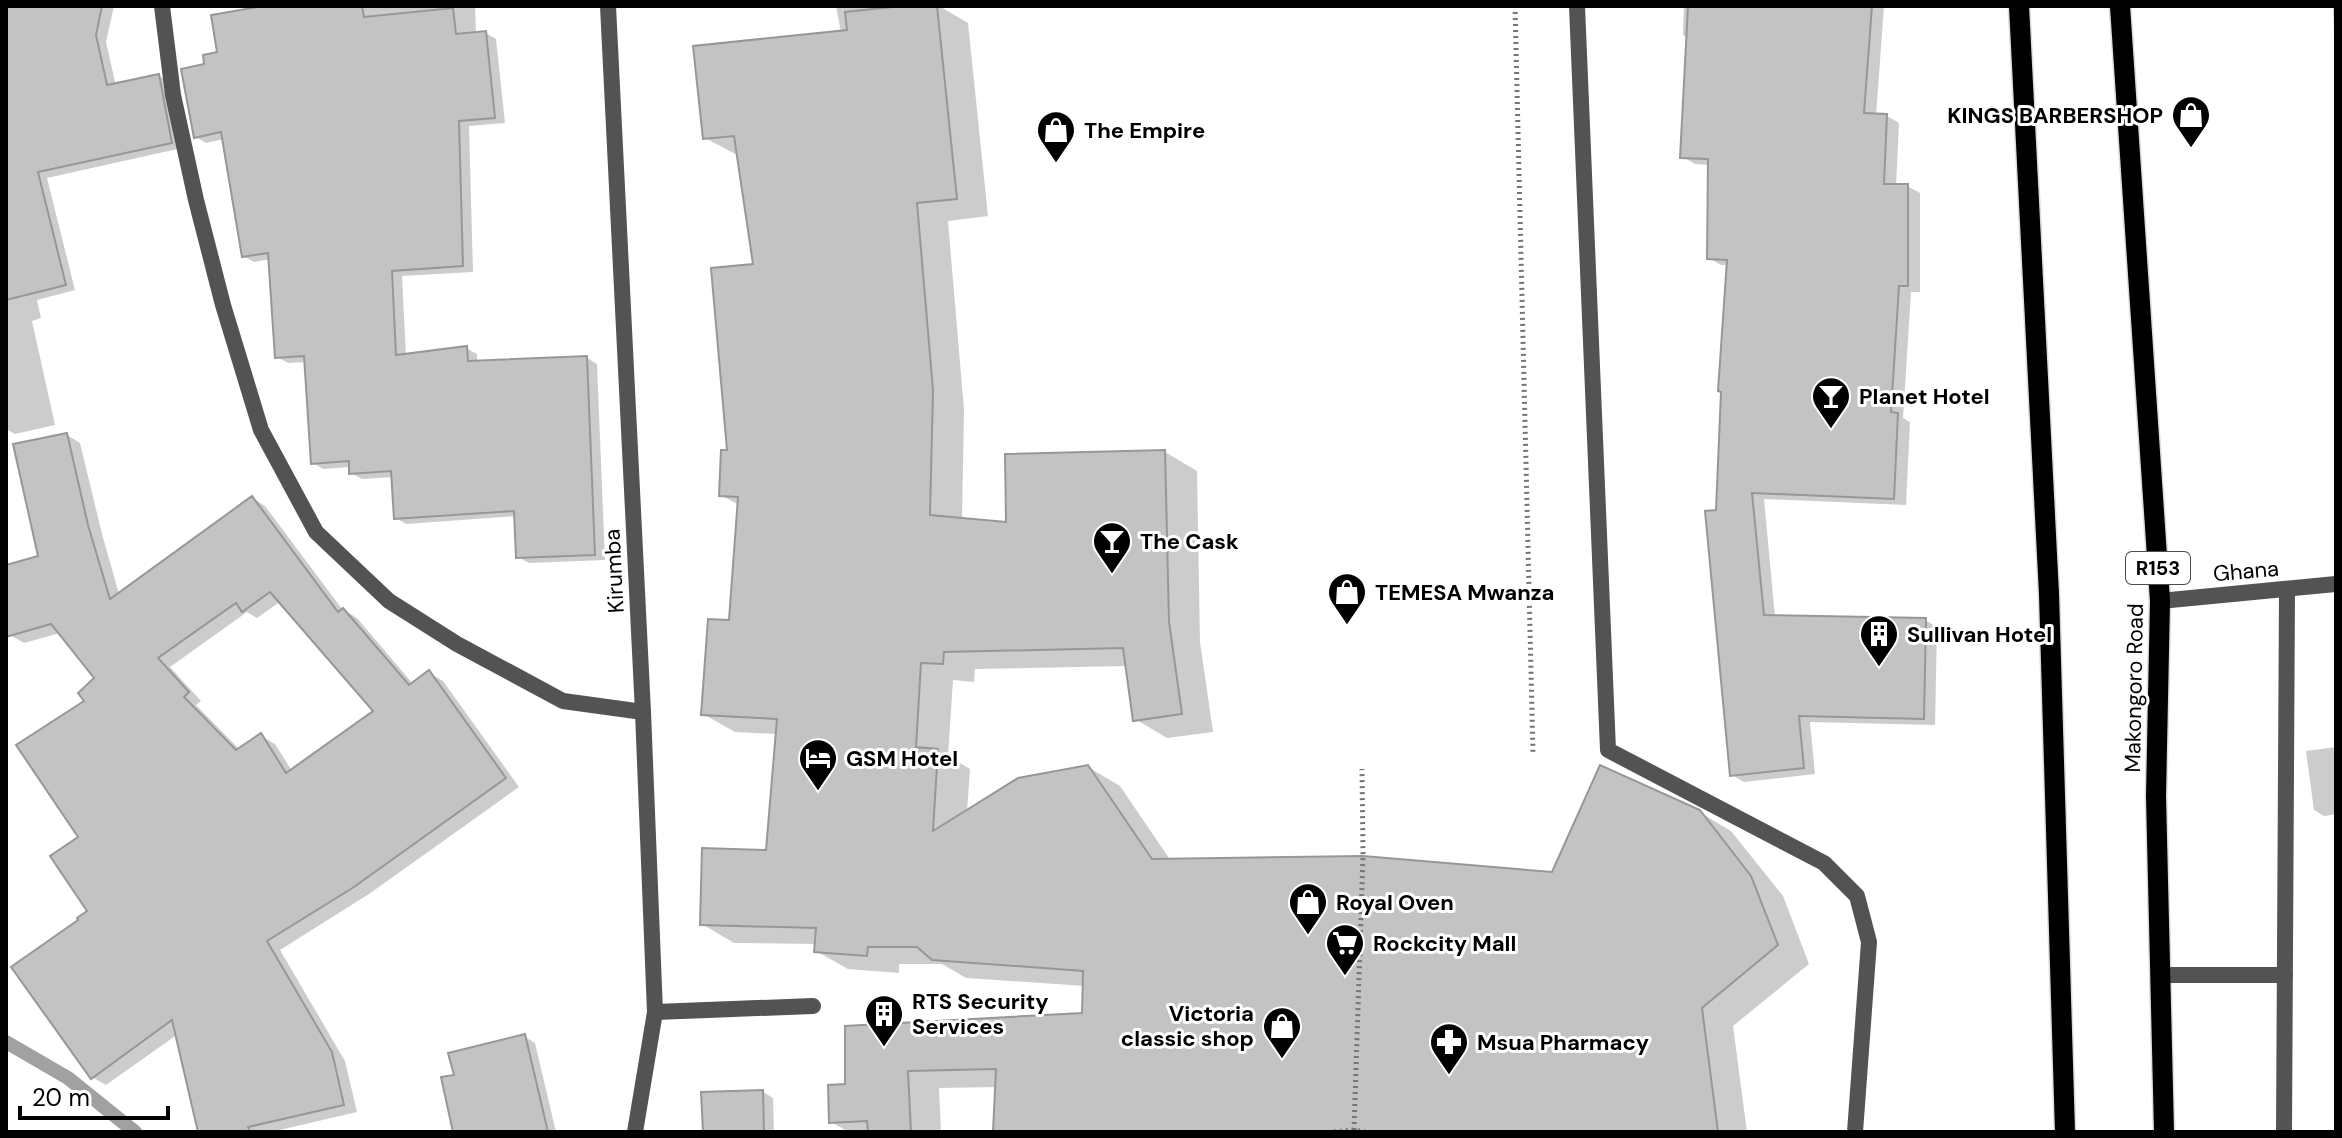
<svg xmlns="http://www.w3.org/2000/svg" width="2342" height="1138" viewBox="0 0 2342 1138" font-family="'DM Sans',sans-serif">
	<rect width="100%" height="100%" fill="#fff"/>
	<g fill="#0003" fill-rule="evenodd">
		<polygon points="6,6 114,6 106,42 116,86 159,76 170,82 182,148 47,178 75,290 37,300 41,318 32,321 55,425 15,434 6,429"/>
		<polygon points="276,6 475,6 476,34 486,33 496,39 505,123 469,126 473,272 402,276 406,356 466,348 477,354 477,363 587,358 597,364 605,560 529,563 518,557 517,516 406,524 396,518 394,477 362,479 351,473 351,467 323,469 313,463 307,362 288,363 277,357 270,259 254,262 243,256 224,139 206,143 196,137 207,66"/>
		<polygon points="836,6 939,6 968,23 988,216 948,221 964,410 962,520 1008,524 1165,452 1197,471 1200,642 1213,732 1167,738 1135,719 1127,666 975,669 974,682 953,680 948,756 970,769 967,812 1088,767 1120,786 1171,861 1553,875 1699,812 1731,831 1783,896 1809,964 1733,1026 1747,1132 995,1132 998,1087 939,1088 941,1132 849,1132 831,1122 847,1086 1084,1014 1085,986 966,978 942,964 899,964 899,973 848,969 816,951 817,944 734,943 702,924 768,852 777,734 735,732 703,714 731,622 739,505 721,495 755,266 739,156 705,138 841,32"/>
		<polygon points="1684,6 1884,6 1876,116 1887,116 1899,123 1896,186 1907,186 1920,193 1920,292 1911,292 1903,418 1910,422 1906,505 1764,499 1775,617 1925,620 1937,627 1935,725 1810,722 1815,774 1744,782 1732,775 1718,512 1728,265 1721,265 1709,258 1710,165 1695,164 1683,157 1688,38 1683,35"/>
		<polygon points="2333,6 2336,6 2336,72 2335,72"/>
		<path d="M67 435 80 443 102 534 119 594 252 498 265 506 342 609 357 618 413 684 429 673 443 681 519 787 369 894 280 950 345 1061 357 1112 271 1132H200L178 1034 106 1085 92 1077 81 921 90 911 87 701 97 679 60 633 24 643 10 635 6 621V567L41 557ZM281 601 376 711 292 771 275 744 261 736 240 750 196 705 201 701 170 667 247 612 257 618Z"/>
		<polygon points="2336,747 2336,814 2324,816 2314,810 2306,751"/>
		<polygon points="525,1037 535,1043 556,1132 455,1132 456,1077"/>
		<polygon points="763,1092 773,1098 774,1132 705,1132"/>
	</g>
	<g fill="none" stroke-linecap="round" stroke-linejoin="round">
		<polyline stroke="#a1a1a1" stroke-width="14" points="6,1042 68,1078 135,1132"/>
	</g>
	<g fill="#c3c3c3" stroke="#979797" stroke-width="2" fill-rule="evenodd">
		<polygon points="6,6 102,6 96,35 107,85 159,74 172,143 38,172 66,285 6,300"/>
		<polygon points="263,6 362,6 364,17 453,8 456,34 486,31 495,118 459,121 463,266 392,271 396,355 467,346 468,361 587,356 595,555 516,558 514,511 394,519 391,471 349,474 349,461 311,464 304,356 275,358 268,253 242,257 221,132 194,138 181,69 204,64 203,55 217,52 211,15"/>
		<polygon points="902,6 937,6 957,199 917,203 933,390 930,515 1006,522 1005,454 1165,450 1169,622 1182,714 1133,721 1123,648 944,652 943,664 921,663 916,747 938,749 933,831 1018,778 1088,765 1152,859 1363,856 1552,872 1600,765 1700,810 1751,876 1778,945 1702,1008 1718,1132 993,1132 996,1069 908,1071 911,1132 868,1132 867,1121 829,1123 828,1085 845,1084 845,1026 1082,1013 1083,971 932,960 917,947 868,947 867,956 814,952 816,928 700,925 702,848 766,850 777,719 701,715 708,619 729,620 738,497 719,496 721,450 727,450 711,268 753,264 734,136 703,139 693,46 847,30 845,12"/>
		<polygon points="1688,6 1872,6 1864,113 1887,114 1884,184 1908,184 1908,286 1899,286 1891,412 1898,413 1894,499 1752,493 1764,615 1926,618 1924,719 1799,716 1804,768 1730,776 1705,511 1716,510 1721,392 1718,391 1727,260 1707,259 1708,159 1680,158"/>
		<path d="M67 433 88 525 110 599 252 496 338 612 343 608 409 685 429 670 506 778 354 887 267 941 332 1052 344 1105 248 1127 250 1132H198L172 1020 91 1079 11 967 78 920 77 918 87 911 50 856 78 837 16 745 84 701 78 693 94 678 51 624 6 637V565L38 556 13 444ZM270 592 373 711 286 773 261 733 236 750 184 697 189 692 158 658 236 603 242 612Z"/>
		<polygon points="525,1034 548,1132 453,1132 441,1077 454,1075 448,1053"/>
		<polygon points="763,1090 764,1132 703,1132 701,1092"/>
	</g>
	<g fill="none" stroke-linecap="round" stroke-linejoin="round">
		<g stroke="#dbdbdb" stroke-width="23">
			<g id="primary">
				<polyline points="2019,6 2049,594 2065,1132"/>
				<polyline points="2120,6 2160,601 2156,796 2164,1132"/>
			</g>
		</g>
		<g stroke="#757575" stroke-width="5" stroke-dasharray="2 4" stroke-linecap="butt">
			<polyline points="1515,6 1533,754"/>
			<polyline points="1354,1130 1363,856 1362,769"/>
			<polyline points="1334,1132 1354,1130 1365,1132"/>
		</g>
		<polyline stroke="#535353" stroke-width="16" points="1577,6 1608,750 1824,863 1857,896 1869,942 1855,1132"/>
		<g stroke="#535353" stroke-width="16">
			<polyline points="162,6 173,95 196,200 223,305 261,430 316,532 389,601 457,644 563,701 643,712"/>
			<polyline points="608,6 643,712 655,1012 635,1132"/>
			<polyline points="2160,601 2336,584"/>
			<polyline points="2160,975 2285,975"/>
			<polyline points="655,1012 813,1006"/>
			<polyline points="2284,1132 2287,590"/>
		</g>
		<use href="#primary" stroke="#000" stroke-width="20"/>
	</g>
	<defs>
		<g id="shop-pin" transform="scale(2)"><path d="M0 17L-7.5 6A9.5 9.5 0 1 1 7.5 6Z" fill="#000" stroke="#fff"/><path d="M-5-2.5h2.3a2.7 3.5 0 0 1 5.4 0H5L5.5 6h-11ZM-1.5-2.5h3a1.5 2.3 0 0 0-3 0Z" fill="#fff"/></g>
		<g id="bar-pin" transform="scale(2)"><path d="M0 17L-7.5 6A9.5 9.5 0 1 1 7.5 6Z" fill="#000" stroke="#fff"/><path d="M-6-5H6L.8 .8V4.5H3.5V6h-7V4.5H-.8V.8Z" fill="#fff"/></g>
		<g id="building-pin" transform="scale(2)"><path d="M0 17L-7.5 6A9.5 9.5 0 1 1 7.5 6Z" fill="#000" stroke="#fff"/><path d="M-4-6H4V6H1V3H-1V6H-4ZM-2.5-4.3h1.7v1.8h-1.7ZM.8-4.3h1.7v1.8H.8ZM-2.5-1h1.7V.8h-1.7ZM.8-1h1.7V.8H.8Z" fill="#fff"/></g>
		<g id="hotel-pin" transform="scale(2)"><path d="M0 17L-7.5 6A9.5 9.5 0 1 1 7.5 6Z" fill="#000" stroke="#fff"/><path d="M-6-4.5h1.5V1H6V5H4.5V3h-9V5H-6ZM-4 0a1.8 1.8 0 1 1 3.6 0ZM.5 0V-2.5h3Q6-2.5 6 0Z" fill="#fff"/></g>
		<g id="supermarket-pin" transform="scale(2)"><path d="M0 17L-7.5 6A9.5 9.5 0 1 1 7.5 6Z" fill="#000" stroke="#fff"/><path d="M-6-5.5h2.5l.6 2H6L4.5 2H-2.5L-4.4-4H-6ZM-1.5 3.2a1.3 1.3 0 1 0 .1 0ZM3 3.2a1.3 1.3 0 1 0 .1 0Z" fill="#fff"/></g>
		<g id="pharmacy-pin" transform="scale(2)"><path d="M0 17L-7.5 6A9.5 9.5 0 1 1 7.5 6Z" fill="#000" stroke="#fff"/><path d="M-2-6h4v4h4v4h-4v4h-4v-4h-4v-4h4Z" fill="#fff"/></g>
	</defs>
	<g fill-rule="evenodd">
		<use href="#shop-pin" x="2191" y="115"/>
		<use href="#shop-pin" x="1056" y="130"/>
		<use href="#bar-pin" x="1831" y="396"/>
		<use href="#bar-pin" x="1112" y="541"/>
		<use href="#shop-pin" x="1347" y="592"/>
		<use href="#building-pin" x="1879" y="634"/>
		<use href="#hotel-pin" x="818" y="758"/>
		<use href="#shop-pin" x="1308" y="902"/>
		<use href="#supermarket-pin" x="1345" y="943"/>
		<use href="#building-pin" x="884" y="1014"/>
		<use href="#shop-pin" x="1282" y="1026"/>
		<use href="#pharmacy-pin" x="1449" y="1042"/>
	</g>
	<g text-anchor="middle" dominant-baseline="central" stroke-width="6" stroke-linejoin="round" paint-order="stroke">
		<rect fill="#fff" stroke="#4c4c4c" stroke-width="2" x="2126" y="552" width="64" height="32" rx="6"/>
		<g font-size="20" font-weight="bold" fill="#000">
			<text x="2158" y="568">R153</text>
		</g>
		<g font-size="22" font-weight="bold" fill="#000" stroke="#fff" text-anchor="start">
			<text x="2163" y="115" text-anchor="end">KINGS BARBERSHOP</text>
			<text x="1084" y="130">The Empire</text>
			<text x="1859" y="396">Planet Hotel</text>
			<text x="1140" y="541">The Cask</text>
			<text x="1375" y="592">TEMESA Mwanza</text>
			<text x="1907" y="634">Sullivan Hotel</text>
			<text x="846" y="758">GSM Hotel</text>
			<text x="1336" y="902">Royal Oven</text>
			<text x="1373" y="943">Rockcity Mall</text>
			<text x="912" y="1001">RTS Security<tspan x="912" dy="25">Services</tspan></text>
			<text x="1254" y="1013" text-anchor="end">Victoria<tspan x="1254" dy="25">classic shop</tspan></text>
			<text x="1477" y="1042">Msua Pharmacy</text>
		</g>
		<g font-size="22" fill="#000" stroke="#fff">
			<text transform="translate(614 571) rotate(-93)">Kirumba</text>
			<text transform="translate(2246 571) rotate(-5)">Ghana</text>
			<text transform="translate(2134 688) rotate(-89)">Makongoro Road</text>
		</g>
	</g>
	<rect width="2342" height="1138" fill="none" stroke="#000000" stroke-width="16"/>
	<path d="M20 1106v12h148v-12" fill="none" stroke="#000000" stroke-width="4"/>
	<text x="32" y="1106" font-size="24" fill="#000000" stroke="#ffffff" stroke-width="6" paint-order="stroke">20 m</text>
</svg>
